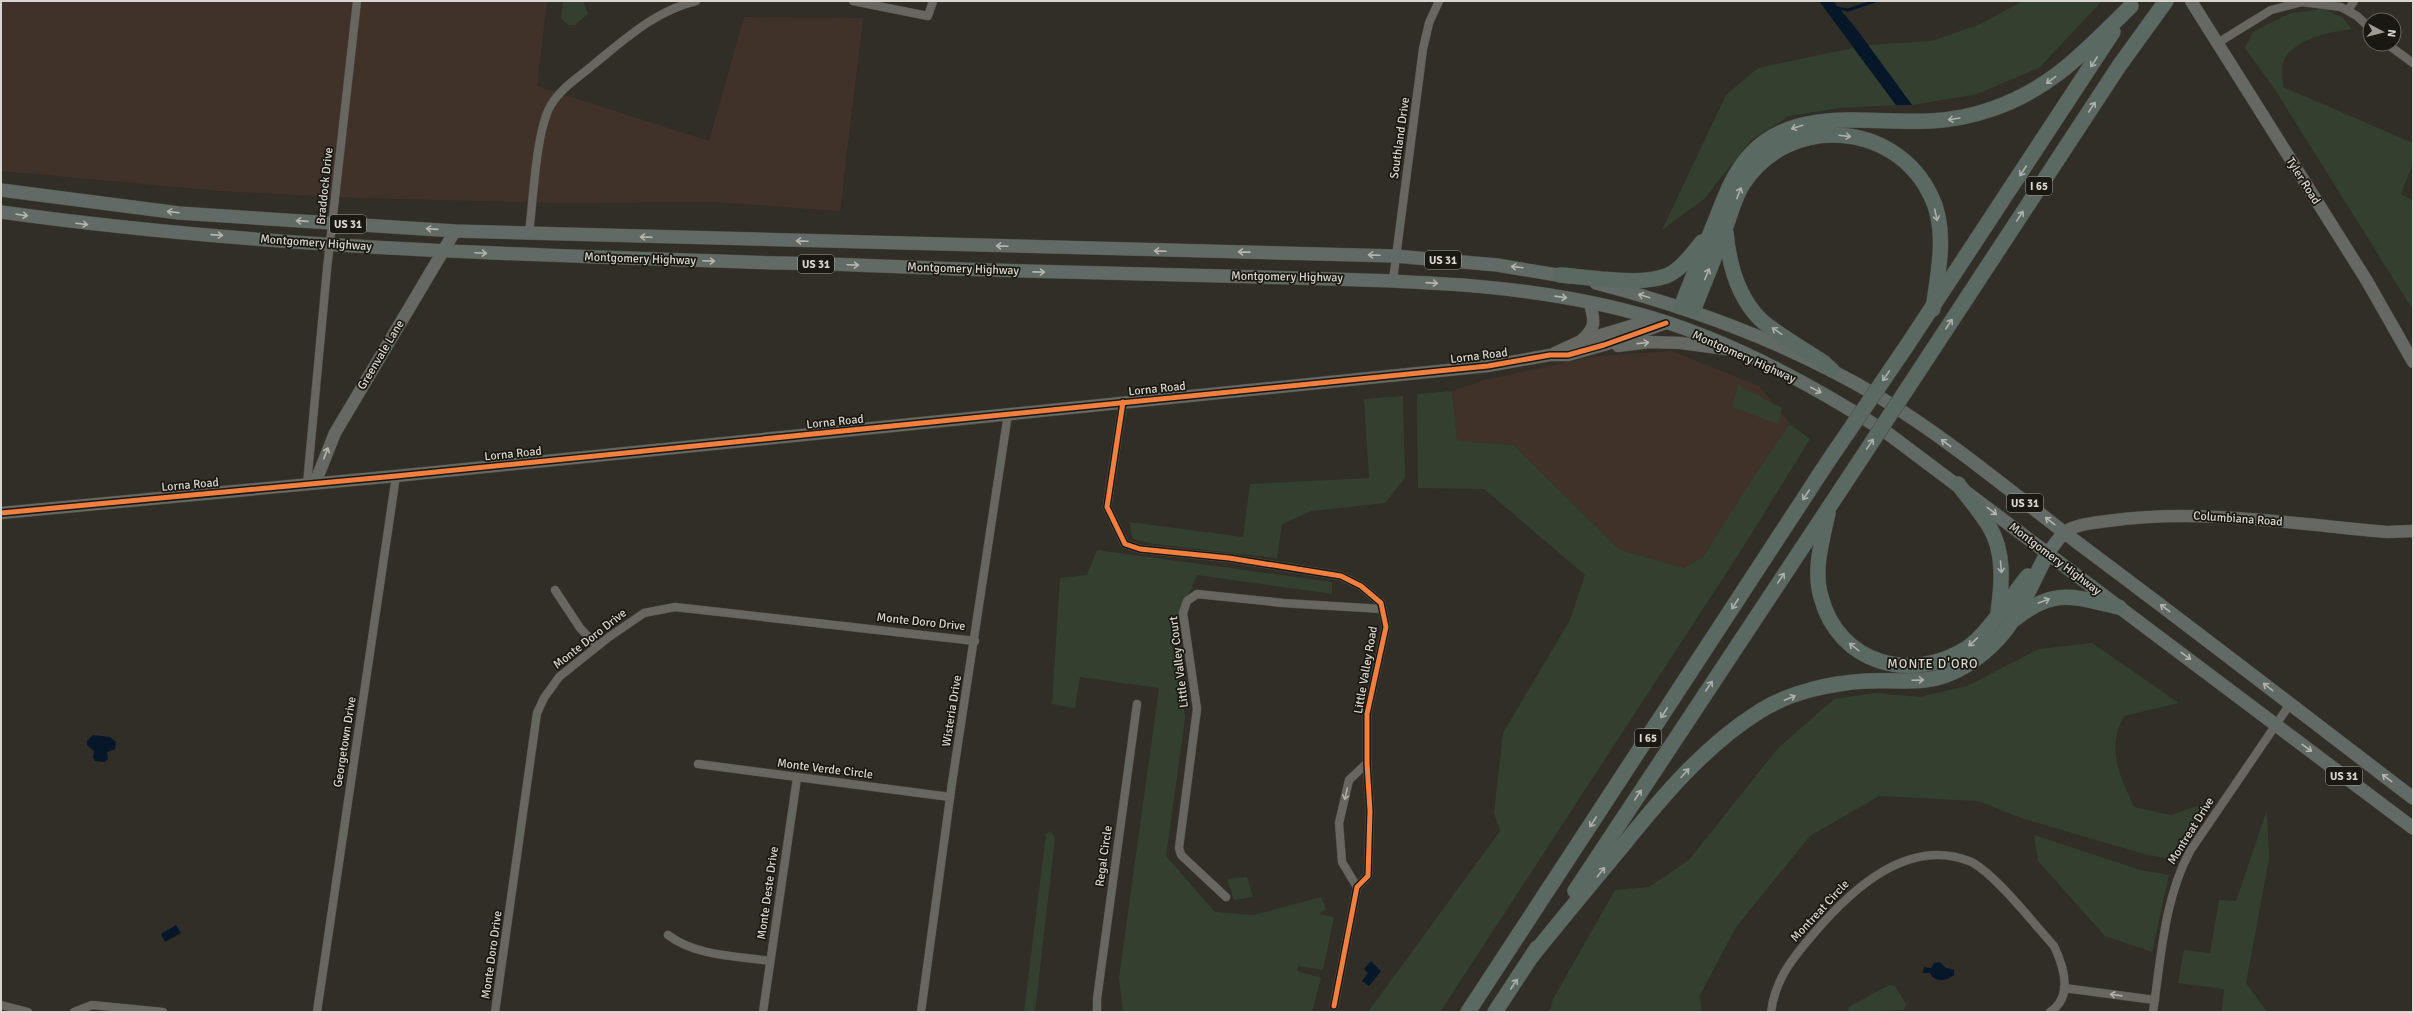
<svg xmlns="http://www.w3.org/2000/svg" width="2414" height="1013" viewBox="0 0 2414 1013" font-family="Signika,sans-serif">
	<rect width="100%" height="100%" fill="#302e26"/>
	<g fill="#413229">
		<polygon points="1,1 547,1 537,86 709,141 744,17 863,18 840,211 715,202 561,203 357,198 219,191 1,171"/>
		<polygon points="1672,351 1759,386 1790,424 1754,476 1703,557 1684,568 1620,550 1513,445 1457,441 1452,391 1484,380 1596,356"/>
	</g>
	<g fill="#34402f">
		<polygon points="563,1 583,1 588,14 575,25 568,25 561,18"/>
		<polygon points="2023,1 2102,1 2039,68 1977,94 1912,105 1868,45 1932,41 1978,25"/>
		<path d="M2324 9 2343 18 2352 29C2332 31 2290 40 2283 63 2281 69 2283 80 2283 87L2413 143V163L2401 194 2413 201V310L2274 88 2245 48 2253 32 2291 13Z"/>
		<polygon points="1853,48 1896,105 1839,108 1789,116 1750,141 1704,199 1662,230 1726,95 1758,68"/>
		<polygon points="1738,385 1782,408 1778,424 1732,407"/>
		<polygon points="1452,391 1457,441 1513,445 1620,550 1684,568 1703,557 1754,476 1790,424 1810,439 1740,552 1440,1012 1368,1012 1500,831 1494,813 1503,733 1570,620 1585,575 1484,489 1418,488 1417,394"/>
		<polygon points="1403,396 1405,478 1385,503 1312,511 1282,524 1277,558 1154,544 1133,539 1129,522 1243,537 1250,484 1369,478 1364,399"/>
		<polygon points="1097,550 1332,582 1332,594 1197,575 1176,625 1185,719 1166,856 1215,912 1254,915 1321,897 1326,909 1319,914 1334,917 1323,970 1298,966 1297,971 1321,978 1312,1012 1123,1012 1119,978 1159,688 1080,677 1075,708 1052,704 1060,578 1087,575"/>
		<path d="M2092 643 2179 703 2124 716C2106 749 2120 776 2134 807L2171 815 2209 802 2175 860 2144 854 2024 819 1978 801 1879 796 1810 836 1736 927 1700 995 1701 1012H1549L1553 999 1615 890 1649 887 1689 860 1778 748 1834 699 1875 693 1919 697 1967 686 2039 649Z"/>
		<polygon points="2267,810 2269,859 2246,983 2267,1012 2222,1012 2224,989 2178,983 2184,950 2210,953 2219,900 2236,901"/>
		<polygon points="1051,831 1055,838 1035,1012 1024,1012 1046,834"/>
		<polygon points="2034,835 2140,870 2169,875 2152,952 2105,936 2038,861"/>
		<polygon points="1247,877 1253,897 1234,900 1227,879"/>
		<polygon points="1889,985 1895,986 1906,1004 1904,1010 1848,1012 1849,1007"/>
	</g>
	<g fill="#06172a">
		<polygon points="1819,1 1833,1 1855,27 1912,105 1896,105"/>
		<polygon points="93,735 110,737 116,742 115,749 107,752 108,759 105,762 95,761 93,758 94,751 87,745 87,741"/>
		<polygon points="176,925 181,933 165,942 161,934"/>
		<polygon points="1371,961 1381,971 1369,986 1362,981 1368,973 1364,969"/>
		<path d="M1940 962 1946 968 1954 970V975C1946 981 1935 983 1930 973H1923L1924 967 1931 968 1934 963Z"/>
	</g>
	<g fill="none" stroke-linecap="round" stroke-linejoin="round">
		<polyline stroke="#06172a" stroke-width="3" points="1837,8 1848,10 1875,1"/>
		<g stroke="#4e4c45" stroke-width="9">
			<g id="street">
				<polyline points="853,1 928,16 933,1"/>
				<polyline points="2349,9 2354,1"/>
				<polyline points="2216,44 2271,10 2302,2 2341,7 2357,16 2370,28"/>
				<polyline points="2387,44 2413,63"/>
				<path d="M529 233C533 203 536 129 551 105 561 88 579 77 593 65 625 39 655 11 696 1"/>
				<polyline points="1393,280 1423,49 1429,23 1439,1"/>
				<polyline points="1123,402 1107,507 1125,544 1140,549 1229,558 1341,576 1361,586 1381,603 1386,627 1367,714 1367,763 1370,811 1368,876 1357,887 1334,1006"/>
				<polyline points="307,484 327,269 357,1"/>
				<polyline points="555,590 580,628 597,646"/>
				<polyline points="698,764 950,797"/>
				<polyline points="1357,887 1342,862 1339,823 1349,780 1367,763"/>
				<polyline points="1226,897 1181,855 1179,848 1197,709 1183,613 1187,601 1197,594 1283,603 1382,609"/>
				<path d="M668 935C695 956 737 956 770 961"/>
				<polyline points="2064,988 2155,1000"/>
				<polyline points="1,1005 28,1012"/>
				<polyline points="74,1012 92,1005 163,1012"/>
				<polyline points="317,1012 396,476"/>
				<polyline points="495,1012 537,713 544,698 559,677 609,637 644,613 675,607 975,641"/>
				<polyline points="763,1012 797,778"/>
				<polyline points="921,1012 952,783 1008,414"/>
				<polyline points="1097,1012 1097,999 1137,704"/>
				<path d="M1771 1012C1775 979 1794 956 1815 932 1852 889 1908 837 1969 861 1992 870 2035 925 2054 946 2064 967 2073 997 2050 1012"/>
				<path d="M2153 1012C2161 958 2164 899 2190 851L2290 704"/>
			</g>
		</g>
		<g stroke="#4e4c45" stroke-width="13">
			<g id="secondary">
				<polyline points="2191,1 2367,281 2413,362"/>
				<path d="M1582 340C1596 327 1595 322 1590 304"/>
				<polyline points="1618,346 1649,342 1681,343 1733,350"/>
				<polyline points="1555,353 1581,341 1654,319"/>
				<polyline points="315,483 335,433 455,231"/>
				<polyline points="1,513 396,476 1488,366 1550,355 1568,355 1604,345 1666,323"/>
				<path d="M2064 532C2077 524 2093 523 2108 521 2200 508 2295 524 2387 532L2413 531"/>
			</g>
		</g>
		<g stroke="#4e4c45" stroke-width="14">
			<g id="primary">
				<polyline points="1,190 179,213 455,231 1395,256 1497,265 1569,277"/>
				<path d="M1 212C259 248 520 255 780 263 850 264 921 268 991 270 1081 273 1171 275 1261 277 1393 281 1526 280 1653 318 1733 342 1816 387 1886 432L2413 828"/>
				<path d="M1596 283C1696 309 1793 345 1881 398 1953 442 2018 498 2086 549 2196 631 2304 715 2413 798"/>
				<polyline points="2047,554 2064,532"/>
			</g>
		</g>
		<g stroke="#4e4c45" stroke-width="16">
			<g id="highway">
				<path d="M1726 233C1729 264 1737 296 1760 319 1773 332 1807 351 1823 362L1832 370"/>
				<path d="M1560 275C1590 277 1638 286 1666 276 1681 270 1692 254 1702 242"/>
				<path d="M1681 307C1691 281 1702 255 1712 229 1723 203 1730 178 1749 156 1794 105 1870 124 1930 121 1951 120 1972 116 1992 109 2053 88 2086 50 2131 6"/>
				<path d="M1693 311C1704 283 1716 255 1726 226 1731 213 1735 196 1743 184 1788 114 1895 120 1931 196 1948 230 1938 273 1933 309"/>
				<polyline points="1908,344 2113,32"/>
				<polyline points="1928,357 2119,66 2166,1"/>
				<path d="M1958 484C1968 498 1980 511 1989 526 2005 552 2002 584 1998 613"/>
				<path d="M1828 513C1822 541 1813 570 1821 597 1839 665 1912 683 1967 648 1988 634 2011 596 2028 576"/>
				<path d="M2015 619C2055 587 2073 597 2119 607"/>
				<polyline points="1575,891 1849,477"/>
				<path d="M1532 956C1561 920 1590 885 1620 849 1661 798 1704 746 1760 711 1790 692 1831 683 1866 681 1885 680 1905 682 1925 680 1953 677 1980 659 1999 638 2020 615 2032 582 2047 554"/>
				<polyline points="1468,1012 1827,463"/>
				<polyline points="1495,1012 1537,948"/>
			</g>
		</g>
		<use href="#street" stroke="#686661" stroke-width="8"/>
		<use href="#secondary" stroke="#666963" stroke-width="12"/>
		<use href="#primary" stroke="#616a64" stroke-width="13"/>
		<use href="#highway" stroke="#5b6963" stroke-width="15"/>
		<g stroke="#4e4c45" stroke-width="16" stroke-linecap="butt">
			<g id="highway-bridge">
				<polyline points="1827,463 1908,344"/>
				<polyline points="1849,477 1928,357"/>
			</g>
		</g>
		<use href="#highway-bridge" stroke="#5b6963" stroke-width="15"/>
		<g stroke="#191812" stroke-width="8">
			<g id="cycleway">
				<polyline points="1123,402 1107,507 1125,544 1140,549 1229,558 1341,576 1361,586 1381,603 1386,627 1367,714 1367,763 1370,811 1368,876 1357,887 1334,1006"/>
				<polyline points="1,513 396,476 1488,366 1550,355 1568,355 1604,345 1666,323"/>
			</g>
		</g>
		<use href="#cycleway" stroke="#f27e40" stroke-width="5"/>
	</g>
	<defs><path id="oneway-shaft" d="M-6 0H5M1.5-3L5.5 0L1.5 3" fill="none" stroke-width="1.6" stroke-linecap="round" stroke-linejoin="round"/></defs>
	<g stroke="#acb0a9">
		<use href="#oneway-shaft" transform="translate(2094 62) rotate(123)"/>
		<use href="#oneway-shaft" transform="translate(2051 80) rotate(143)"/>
		<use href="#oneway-shaft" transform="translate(2092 107) rotate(-57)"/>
		<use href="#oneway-shaft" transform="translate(1954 119) rotate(171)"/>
		<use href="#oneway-shaft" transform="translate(1797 127) rotate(162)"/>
		<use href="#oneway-shaft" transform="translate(1845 136) rotate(7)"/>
		<use href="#oneway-shaft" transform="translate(2023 171) rotate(123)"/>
		<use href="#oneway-shaft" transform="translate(1739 193) rotate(-69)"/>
		<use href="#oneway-shaft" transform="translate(1936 215) rotate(77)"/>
		<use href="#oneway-shaft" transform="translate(2020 216) rotate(-57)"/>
		<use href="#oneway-shaft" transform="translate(1707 274) rotate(-68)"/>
		<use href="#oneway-shaft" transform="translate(1949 324) rotate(-57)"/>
		<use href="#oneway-shaft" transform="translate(1777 331) rotate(-146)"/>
		<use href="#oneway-shaft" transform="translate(1886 376) rotate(124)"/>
		<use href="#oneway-shaft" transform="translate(1870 444) rotate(-56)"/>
		<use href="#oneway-shaft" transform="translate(1806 495) rotate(123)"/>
		<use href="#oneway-shaft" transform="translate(2001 567) rotate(85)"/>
		<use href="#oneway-shaft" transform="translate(1781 578) rotate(-57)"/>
		<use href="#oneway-shaft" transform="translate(2044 601) rotate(-20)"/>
		<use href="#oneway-shaft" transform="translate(1735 604) rotate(123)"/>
		<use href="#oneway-shaft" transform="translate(1973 642) rotate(137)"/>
		<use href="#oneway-shaft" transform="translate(1854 647) rotate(-142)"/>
		<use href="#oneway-shaft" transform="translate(1918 680) rotate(-2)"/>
		<use href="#oneway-shaft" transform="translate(1709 686) rotate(-56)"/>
		<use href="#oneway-shaft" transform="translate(1790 698) rotate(-23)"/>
		<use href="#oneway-shaft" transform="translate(1664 713) rotate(123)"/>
		<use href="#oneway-shaft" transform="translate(1685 773) rotate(-48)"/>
		<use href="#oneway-shaft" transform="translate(1638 795) rotate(-57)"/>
		<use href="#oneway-shaft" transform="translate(1593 822) rotate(123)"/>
		<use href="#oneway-shaft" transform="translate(1601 872) rotate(-51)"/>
		<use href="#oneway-shaft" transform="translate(1514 984) rotate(-57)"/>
	</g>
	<g stroke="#b4b6ae">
		<use href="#oneway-shaft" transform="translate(173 212) rotate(-173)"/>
		<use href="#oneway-shaft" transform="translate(22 215) rotate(8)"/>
		<use href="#oneway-shaft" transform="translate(302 221) rotate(-176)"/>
		<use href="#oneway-shaft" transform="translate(82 224) rotate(7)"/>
		<use href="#oneway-shaft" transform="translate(432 229) rotate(-176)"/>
		<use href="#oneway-shaft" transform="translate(217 235) rotate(4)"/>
		<use href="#oneway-shaft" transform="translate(646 237) rotate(-178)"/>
		<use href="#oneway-shaft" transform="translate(802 241) rotate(-178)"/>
		<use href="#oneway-shaft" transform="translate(1002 246) rotate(-178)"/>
		<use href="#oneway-shaft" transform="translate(1160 251) rotate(-178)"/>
		<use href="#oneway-shaft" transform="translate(1244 252) rotate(-179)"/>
		<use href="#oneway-shaft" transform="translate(481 253) rotate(3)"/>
		<use href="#oneway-shaft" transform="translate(1374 255) rotate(-178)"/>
		<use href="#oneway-shaft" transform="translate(709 261) rotate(2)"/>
		<use href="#oneway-shaft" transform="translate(853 265) rotate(2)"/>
		<use href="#oneway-shaft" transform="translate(1517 267) rotate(-173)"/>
		<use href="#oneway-shaft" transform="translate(1039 272) rotate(1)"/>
		<use href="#oneway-shaft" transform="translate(1432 283) rotate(4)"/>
		<use href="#oneway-shaft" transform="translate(1644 296) rotate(-163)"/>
		<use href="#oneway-shaft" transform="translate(1561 297) rotate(8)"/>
		<use href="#oneway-shaft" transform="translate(1816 390) rotate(28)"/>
		<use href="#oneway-shaft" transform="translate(1946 443) rotate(-143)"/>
		<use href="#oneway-shaft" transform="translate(1992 511) rotate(38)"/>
		<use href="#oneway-shaft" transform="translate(2050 521) rotate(-142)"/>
		<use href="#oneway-shaft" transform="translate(2165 608) rotate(-143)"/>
		<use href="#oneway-shaft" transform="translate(2186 656) rotate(36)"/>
		<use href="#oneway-shaft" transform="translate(2268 687) rotate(-142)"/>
		<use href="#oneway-shaft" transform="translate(2307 748) rotate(37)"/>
		<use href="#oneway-shaft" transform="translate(2387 778) rotate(-143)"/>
	</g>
	<g stroke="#b6b5ae">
		<use href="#oneway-shaft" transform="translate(1643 343) rotate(-6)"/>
		<use href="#oneway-shaft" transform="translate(326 453) rotate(-69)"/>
	</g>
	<g stroke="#b1afa8">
		<use href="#oneway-shaft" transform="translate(1346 794) rotate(103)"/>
		<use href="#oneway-shaft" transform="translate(2116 995) rotate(-172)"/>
	</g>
	<g text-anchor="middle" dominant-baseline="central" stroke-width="3.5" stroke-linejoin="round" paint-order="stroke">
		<g fill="#191812" stroke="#9f9d96" stroke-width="1">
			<rect x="2026" y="177" width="26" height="18" rx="3"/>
			<rect x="330" y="215" width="36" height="18" rx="3"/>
			<rect x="1425" y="251" width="36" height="18" rx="3"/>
			<rect x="798" y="255" width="36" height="18" rx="3"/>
			<rect x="2007" y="494" width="36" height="18" rx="3"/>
			<rect x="1635" y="729" width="26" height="18" rx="3"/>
			<rect x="2326" y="767" width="36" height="18" rx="3"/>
		</g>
		<g font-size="11" font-weight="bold" fill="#d8d6ce">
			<text x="2039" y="186">I 65</text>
			<text x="348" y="224">US 31</text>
			<text x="1443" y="260">US 31</text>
			<text x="816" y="264">US 31</text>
			<text x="2025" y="503">US 31</text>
			<text x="1648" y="738">I 65</text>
			<text x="2344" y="776">US 31</text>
		</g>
		<g font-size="12" fill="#d8d6ce" stroke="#191812">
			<text transform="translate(1400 138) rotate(-82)">Southland Drive</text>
			<text transform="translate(2303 181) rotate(58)">Tyler Road</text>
			<text transform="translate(325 186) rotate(-84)">Braddock Drive</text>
			<text transform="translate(316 243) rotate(4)">Montgomery Highway</text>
			<text transform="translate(640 259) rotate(2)">Montgomery Highway</text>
			<text transform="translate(963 269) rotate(2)">Montgomery Highway</text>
			<text transform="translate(1287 277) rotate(1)">Montgomery Highway</text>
			<text transform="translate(381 355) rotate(-59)">Greenvale Lane</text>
			<text transform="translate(1479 356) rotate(-7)">Lorna Road</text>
			<text transform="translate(1744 357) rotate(24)">Montgomery Highway</text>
			<text transform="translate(1157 389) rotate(-6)">Lorna Road</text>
			<text transform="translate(835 422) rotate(-6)">Lorna Road</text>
			<text transform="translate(513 454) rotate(-6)">Lorna Road</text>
			<text transform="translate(190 485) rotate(-5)">Lorna Road</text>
			<text transform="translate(2238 519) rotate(4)">Columbiana Road</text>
			<text transform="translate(2055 559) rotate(37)">Montgomery Highway</text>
			<text transform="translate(921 622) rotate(6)">Monte Doro Drive</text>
			<text transform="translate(590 639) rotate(-38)">Monte Doro Drive</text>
			<text transform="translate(1179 662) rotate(-97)">Little Valley Court</text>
			<text transform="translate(1366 670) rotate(-80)">Little Valley Road</text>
			<text transform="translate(952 711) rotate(-81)">Wisteria Drive</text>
			<text transform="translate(345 742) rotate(-81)">Georgetown Drive</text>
			<text transform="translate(825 769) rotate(7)">Monte Verde Circle</text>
			<text transform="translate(2191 831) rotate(-58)">Montreat Drive</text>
			<text transform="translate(1104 856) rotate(-82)">Regal Circle</text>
			<text transform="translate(768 893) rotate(-82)">Monte Deste Drive</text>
			<text transform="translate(1820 911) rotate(-47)">Montreat Circle</text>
			<text transform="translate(492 955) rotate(-82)">Monte Doro Drive</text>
		</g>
		<g font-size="13" letter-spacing="1" fill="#d8d6ce" stroke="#191812">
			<text x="1933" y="664">MONTE D'ORO</text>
		</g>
	</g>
	<rect width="2414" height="1013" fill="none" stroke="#d8d6ce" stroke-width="4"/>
	<g transform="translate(2382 32) rotate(97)"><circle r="19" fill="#191812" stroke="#65645d"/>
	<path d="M0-3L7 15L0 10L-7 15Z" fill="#9d9b93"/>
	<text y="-6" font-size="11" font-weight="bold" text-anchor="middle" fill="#d8d6ce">N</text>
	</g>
</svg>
